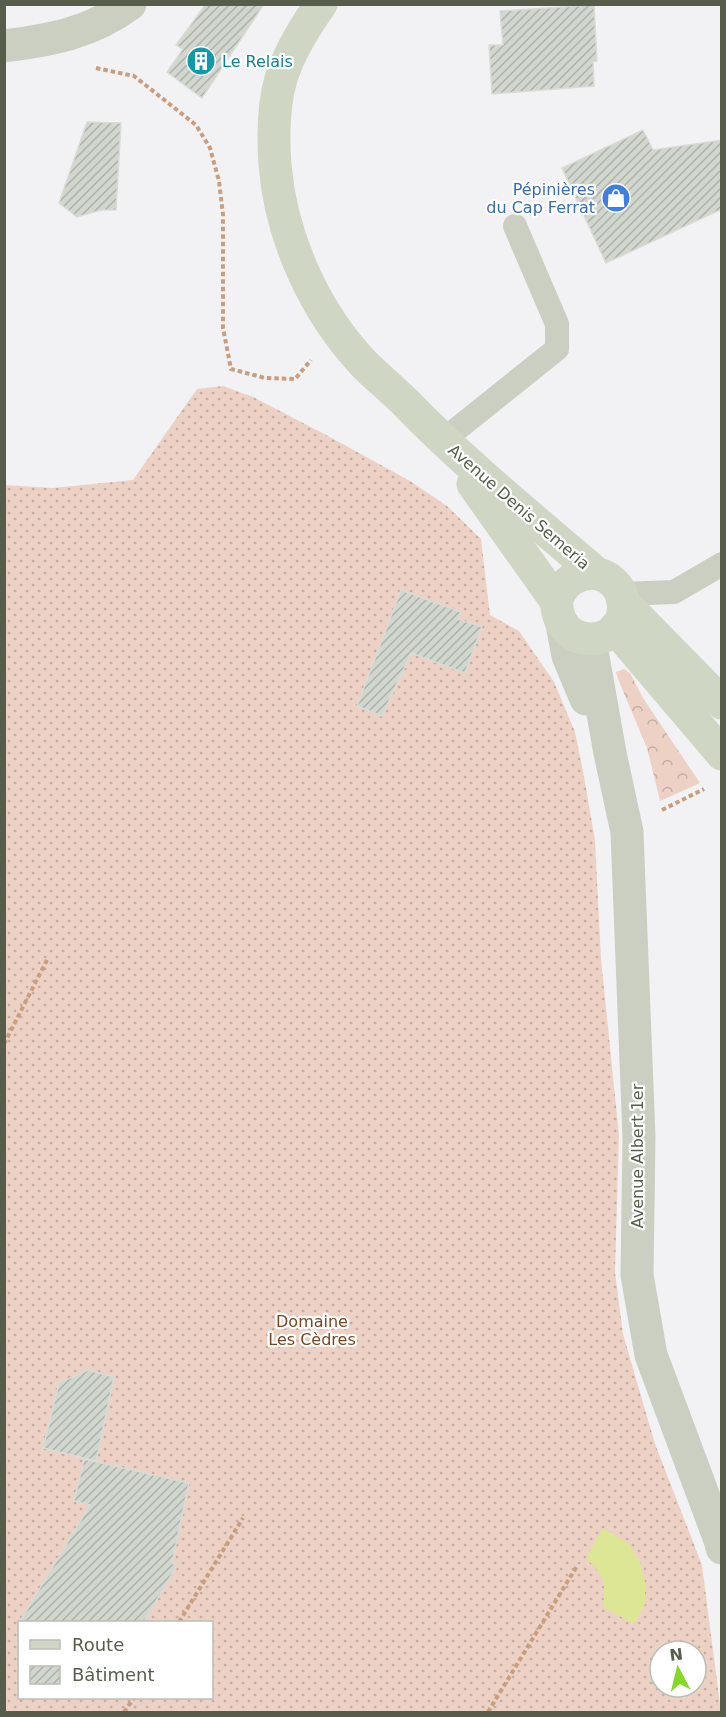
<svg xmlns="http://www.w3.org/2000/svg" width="726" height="1717" viewBox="0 0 726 1717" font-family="'DejaVu Sans',sans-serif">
	<defs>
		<pattern id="park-crowns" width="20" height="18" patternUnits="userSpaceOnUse" patternTransform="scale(1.5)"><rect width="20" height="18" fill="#edd1c5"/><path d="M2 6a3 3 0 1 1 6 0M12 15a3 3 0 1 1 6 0" fill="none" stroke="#c3ada2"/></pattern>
		<pattern id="garden-dots" width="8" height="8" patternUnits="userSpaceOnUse" patternTransform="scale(1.5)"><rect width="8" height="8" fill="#edd1c5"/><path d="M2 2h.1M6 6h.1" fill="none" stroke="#c3ada2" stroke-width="1.8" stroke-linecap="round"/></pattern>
		<pattern id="building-hatch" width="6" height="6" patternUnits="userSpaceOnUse" patternTransform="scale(1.5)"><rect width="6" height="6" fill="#d1d6cf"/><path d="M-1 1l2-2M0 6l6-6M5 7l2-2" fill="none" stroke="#acb1aa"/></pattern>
	</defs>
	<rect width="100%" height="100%" fill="#f2f2f4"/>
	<polygon fill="url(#park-crowns)" points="624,669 630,673 643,698 700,783 660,801 647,748 618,679 616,672"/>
	<path fill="url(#garden-dots)" fill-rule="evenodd" d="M223 386 253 397 328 436 410 481 447 506 481 539 490 615 519 631 554 682 575 732 583 771 595 840 601 959 619 1135 615 1272 623 1334 655 1444 702 1565 721 1712H5V485L53 488 133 480 197 389ZM20 1622H212V1698H20ZM660 1651H696V1687H660Z"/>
	<path fill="#dce695" d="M603 1528 629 1544 640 1562 645 1582V1604L634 1624 603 1607C606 1580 605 1577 586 1558Z"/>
	<g fill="url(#building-hatch)" stroke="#d9dcd6" stroke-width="1.5">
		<polygon points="206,4 264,4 202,98 167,72 183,49 176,45"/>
		<polygon points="594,5 597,61 593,62 594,86 492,94 489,45 503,45 500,11"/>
		<polygon points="87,122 121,123 116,210 101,210 77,217 59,203"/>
		<polygon points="643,130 653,150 722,140 722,209 606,263 562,168"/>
		<polygon points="401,590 461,612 458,619 482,627 465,673 411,653 382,716 357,706"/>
		<polygon points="88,1370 114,1377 96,1461 43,1448 59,1383"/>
		<polygon points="84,1459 189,1483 172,1563 177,1566 143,1623 19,1623 90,1505 74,1501"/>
	</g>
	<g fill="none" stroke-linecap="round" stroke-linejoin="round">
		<g stroke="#c99e7f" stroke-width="4" stroke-dasharray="4.5 3" stroke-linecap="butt">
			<polyline points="96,68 134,76 196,125 210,148 219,181 223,215 223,328 231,369 265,378 295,379 311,360"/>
			<polyline points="662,810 704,789"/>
			<polyline points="4,1044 48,958"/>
			<polyline points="4,1483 4,1484"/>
			<polyline points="179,1622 243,1518"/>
			<polyline points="124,1712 134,1698"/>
			<polyline points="488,1712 577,1566"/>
		</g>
		<g stroke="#cacfc1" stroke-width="24">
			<polyline points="442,441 557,349 557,324 515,226"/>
			<polyline points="622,594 674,592 722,564"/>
		</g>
		<path stroke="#cacfc1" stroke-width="33" d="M4 46C51 40 91 33 130 4"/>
		<g stroke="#cacfc1" stroke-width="33">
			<polyline points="562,624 568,656 586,699"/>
			<polyline points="590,640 610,753 627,832 639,1137 637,1275 651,1355 720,1540 722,1548"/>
		</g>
		<g stroke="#cfd6c4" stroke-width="33">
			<path d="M321 4C280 62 270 94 275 165 281 237 314 311 364 364 378 378 393 390 407 404 466 465 532 518 596 573"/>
			<polyline points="473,484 556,601"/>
			<path d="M596 573C600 575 606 576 609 579 625 590 629 614 615 629 601 644 573 642 562 623 558 617 557 608 556 601 564 581 575 574 596 573Z"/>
			<polyline points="623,602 722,703"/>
			<polyline points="615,628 722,754"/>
		</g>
	</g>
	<defs>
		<g id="building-disc" transform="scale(1.5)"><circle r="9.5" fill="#0f9aa8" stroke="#fff"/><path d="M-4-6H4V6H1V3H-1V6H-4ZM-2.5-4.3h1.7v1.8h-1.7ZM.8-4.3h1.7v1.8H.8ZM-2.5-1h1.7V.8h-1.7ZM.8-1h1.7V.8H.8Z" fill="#fff"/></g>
		<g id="shop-disc" transform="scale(1.5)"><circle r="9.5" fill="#3f7fe0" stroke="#fff"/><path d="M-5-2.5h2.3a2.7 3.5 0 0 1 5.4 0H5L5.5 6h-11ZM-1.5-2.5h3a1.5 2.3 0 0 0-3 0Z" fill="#fff"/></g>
	</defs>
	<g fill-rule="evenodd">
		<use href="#building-disc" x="201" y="61"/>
		<use href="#shop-disc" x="616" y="198"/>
	</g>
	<g text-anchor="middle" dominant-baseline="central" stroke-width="4.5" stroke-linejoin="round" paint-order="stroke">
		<g font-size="16" fill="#0d838f" stroke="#fff" text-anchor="start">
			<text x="222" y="61">Le Relais</text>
		</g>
		<g font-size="16" fill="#366cbe" stroke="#fff" text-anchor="end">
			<text x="595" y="189">Pépinières<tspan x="595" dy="18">du Cap Ferrat</tspan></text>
		</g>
		<g font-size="16" fill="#565e4b" stroke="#fff">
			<text transform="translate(519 507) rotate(41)">Avenue Denis Semeria</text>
			<text transform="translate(637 1156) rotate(-90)">Avenue Albert 1er</text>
		</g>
		<g font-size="16" fill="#7b451f" stroke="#fff">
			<text x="312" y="1321">Domaine<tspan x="312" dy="18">Les Cèdres</tspan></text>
		</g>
	</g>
	<rect width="726" height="1717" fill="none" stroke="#565e4b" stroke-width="12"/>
	<rect x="18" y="1621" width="195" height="78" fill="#ffffff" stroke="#bbbfb7" stroke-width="1.5"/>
	<rect x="30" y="1640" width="30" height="9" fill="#cfd6c4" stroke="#bbbfb7" stroke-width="1.5"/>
	<text x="72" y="1651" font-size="18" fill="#565e4b">Route</text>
	<rect x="30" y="1666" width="30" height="18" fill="url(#building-hatch)" stroke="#bbbfb7" stroke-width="1.5"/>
	<text x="72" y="1681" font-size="18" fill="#565e4b">Bâtiment</text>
	<g transform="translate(678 1669) rotate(353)"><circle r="28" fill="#ffffff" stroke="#bbbfb7" stroke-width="1.5"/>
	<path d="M0-4.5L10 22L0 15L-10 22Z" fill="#84d828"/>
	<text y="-9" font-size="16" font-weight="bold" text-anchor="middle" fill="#565e4b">N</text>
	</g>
</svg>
